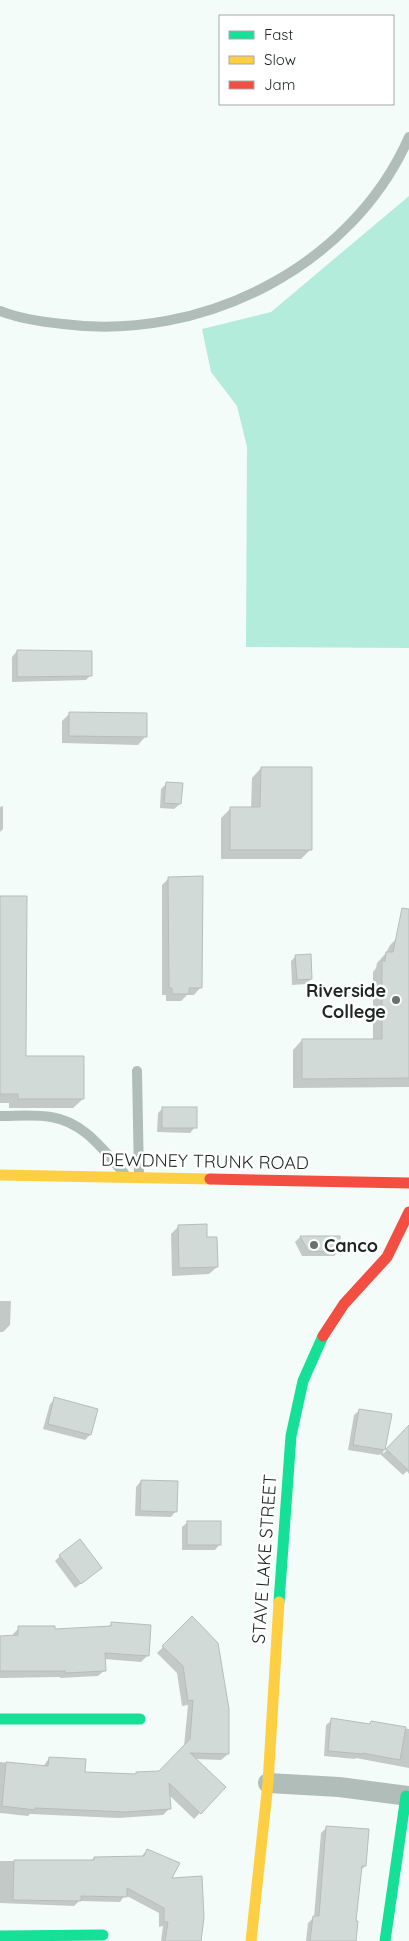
<svg xmlns="http://www.w3.org/2000/svg" width="409" height="1941" viewBox="0 0 409 1941" font-family="Quicksand,sans-serif">
	<rect width="100%" height="100%" fill="#f4fcf9"/>
	<polygon fill="#b4ecdb" points="409,196 409,648 246,647 247,447 237,406 211,372 202,329 271,312"/>
	<g fill="#0003">
		<polygon points="17,651 91,675 86,680 12,682 12,657"/>
		<polygon points="70,713 145,737 138,745 62,743 62,721"/>
		<polygon points="261,768 311,849 301,859 221,859 221,818 231,808 251,808 252,778"/>
		<polygon points="167,783 180,804 174,809 160,808 161,789"/>
		<polygon points="3,806 3,829 0,832 0,807"/>
		<polygon points="169,878 201,987 194,995 187,995 181,1001 166,1001 166,995 162,995 162,885"/>
		<polygon points="0,897 25,1057 83,1099 73,1108 9,1108 9,1103 0,1103"/>
		<polygon points="409,927 409,1087 293,1088 293,1050 302,1040 373,1040 373,972 376,968 377,963 386,953 390,945"/>
		<polygon points="296,956 311,979 306,984 292,985 291,961"/>
		<polygon points="163,1108 195,1127 190,1133 157,1132 158,1113"/>
		<polygon points="178,1227 206,1238 217,1267 209,1274 172,1276 171,1234"/>
		<polygon points="300,1237 339,1238 339,1251 334,1256 302,1256 295,1242"/>
		<polygon points="0,1301 11,1301 10,1325 3,1332 0,1332"/>
		<polygon points="55,1399 97,1410 90,1435 85,1440 43,1429 50,1404"/>
		<polygon points="360,1410 390,1415 383,1454 409,1426 409,1474 407,1471 403,1475 380,1454 379,1455 348,1450 354,1415"/>
		<polygon points="141,1481 176,1511 171,1517 135,1516 136,1487"/>
		<polygon points="188,1522 220,1544 215,1550 182,1550 182,1527"/>
		<polygon points="60,1556 95,1573 75,1588 55,1561"/>
		<polygon points="192,1618 228,1754 221,1760 195,1759 225,1787 194,1819 169,1795 170,1808 163,1815 118,1818 30,1814 28,1816 0,1813 0,1762 43,1767 49,1758 84,1773 135,1775 159,1772 184,1746 188,1705 182,1706 177,1673 157,1653"/>
		<polygon points="111,1624 147,1656 141,1662 104,1659 105,1670 98,1676 60,1678 60,1677 0,1678 0,1637 13,1637 13,1634 19,1628 54,1630 108,1627"/>
		<polygon points="332,1720 368,1725 371,1722 409,1729 409,1768 356,1758 355,1759 324,1756 326,1725"/>
		<polygon points="327,1827 365,1866 360,1871 355,1922 355,1941 306,1941 308,1923 314,1917 321,1833"/>
		<polygon points="147,1850 170,1880 200,1941 161,1941 163,1926 159,1927 159,1913 125,1895 120,1902 79,1901 74,1906 0,1903 0,1861 91,1861 94,1858 141,1857"/>
	</g>
	<g fill="#d2dad7" stroke="#b6bebb">
		<polygon points="17,650 92,651 92,676 17,677"/>
		<polygon points="69,712 147,713 147,737 69,736"/>
		<polygon points="261,767 312,767 312,850 230,850 230,807 260,807"/>
		<polygon points="166,782 183,783 181,804 164,803"/>
		<polygon points="203,876 202,988 189,988 189,994 172,994 172,988 169,988 168,877"/>
		<polygon points="0,896 27,896 26,1056 84,1056 84,1099 18,1099 18,1094 0,1094"/>
		<polygon points="402,908 409,909 409,1078 302,1079 302,1039 382,1039 382,961 385,961 386,952 393,952"/>
		<polygon points="311,954 312,979 297,980 295,955"/>
		<rect x="162" y="1107" width="35" height="21"/>
		<polygon points="207,1224 207,1237 217,1237 218,1267 179,1268 178,1225"/>
		<polygon points="300,1236 340,1236 340,1252 308,1251"/>
		<polygon points="54,1397 98,1409 91,1435 48,1424"/>
		<polygon points="359,1409 392,1414 385,1450 353,1445"/>
		<polygon points="409,1425 409,1471 386,1449"/>
		<polygon points="141,1480 178,1481 177,1512 140,1511"/>
		<rect x="187" y="1521" width="34" height="24"/>
		<polygon points="80,1539 102,1568 81,1584 59,1555"/>
		<polygon points="192,1616 218,1643 229,1709 229,1754 190,1753 226,1787 201,1814 169,1783 171,1809 126,1812 35,1808 35,1810 2,1806 6,1762 48,1766 49,1757 86,1759 85,1772 136,1774 136,1772 159,1771 190,1739 193,1700 188,1701 183,1666 162,1646"/>
		<polygon points="111,1622 151,1625 149,1656 105,1653 106,1671 65,1673 65,1671 0,1671 0,1636 18,1635 18,1626 55,1626 55,1629 111,1626"/>
		<polygon points="331,1718 370,1724 371,1721 406,1727 400,1760 362,1753 362,1754 328,1751"/>
		<polygon points="326,1826 369,1829 366,1866 362,1866 356,1921 358,1921 356,1941 310,1941 313,1916 319,1916"/>
		<polygon points="147,1849 180,1863 172,1878 202,1876 204,1918 201,1941 165,1941 168,1922 164,1922 164,1908 127,1888 127,1897 81,1896 81,1901 13,1900 14,1860 94,1860 94,1857 144,1856"/>
	</g>
	<g fill="none" stroke-linecap="round" stroke-linejoin="round">
		<g stroke="#b1bdb9" stroke-width="10">
			<path d="M0 311C20 319 42 322 63 324 202 342 352 267 409 137"/>
			<polyline points="137,1071 139,1177"/>
			<path d="M0 1116C16 1116 35 1114 51 1117 84 1122 103 1150 124 1173"/>
		</g>
		<polyline stroke="#b1bdb9" stroke-width="20" points="268,1783 339,1787 409,1796"/>
		<g stroke="#16e098" stroke-width="11">
			<polyline points="279,1602 291,1436 303,1381 323,1336"/>
			<polyline points="0,1719 140,1719"/>
			<polyline points="0,1936 103,1935"/>
			<polyline points="385,1941 406,1796"/>
		</g>
		<g stroke="#ffcf43" stroke-width="11">
			<polyline points="0,1175 210,1179"/>
			<polyline points="251,1941 268,1783 279,1602"/>
		</g>
		<g stroke="#f24e42" stroke-width="11">
			<polyline points="210,1179 409,1183"/>
			<polyline points="323,1336 344,1304 387,1257 409,1212"/>
		</g>
	</g>
	<g fill="#69726f" stroke="#fff" stroke-width="2">
		<circle cx="396" cy="1000" r="5"/>
		<circle cx="314" cy="1245" r="5"/>
	</g>
	<g text-anchor="middle" dominant-baseline="central" stroke-width="5" stroke-linejoin="round" paint-order="stroke">
		<g font-size="18" font-weight="bold" fill="#1e2724" stroke="#fff" text-anchor="end">
			<text x="386" y="990">Riverside<tspan x="386" dy="21">College</tspan></text>
			<text x="324" y="1245" text-anchor="start">Canco</text>
		</g>
		<g font-size="18" fill="#1e2724" stroke="#fff">
			<text transform="translate(205 1161) rotate(1)">DEWDNEY TRUNK ROAD</text>
			<text transform="translate(264 1559) rotate(-86)">STAVE LAKE STREET</text>
		</g>
	</g>
	<rect x="219" y="15" width="175" height="90" fill="#ffffff" stroke="#a5a9a7"/>
	<rect x="229" y="31" width="25" height="8" fill="#16e098" stroke="#a5a9a7"/>
	<text x="264" y="40" font-size="15" fill="#1e2724">Fast</text>
	<rect x="229" y="56" width="25" height="8" fill="#ffcf43" stroke="#a5a9a7"/>
	<text x="264" y="65" font-size="15" fill="#1e2724">Slow</text>
	<rect x="229" y="81" width="25" height="8" fill="#f24e42" stroke="#a5a9a7"/>
	<text x="264" y="90" font-size="15" fill="#1e2724">Jam</text>
</svg>
